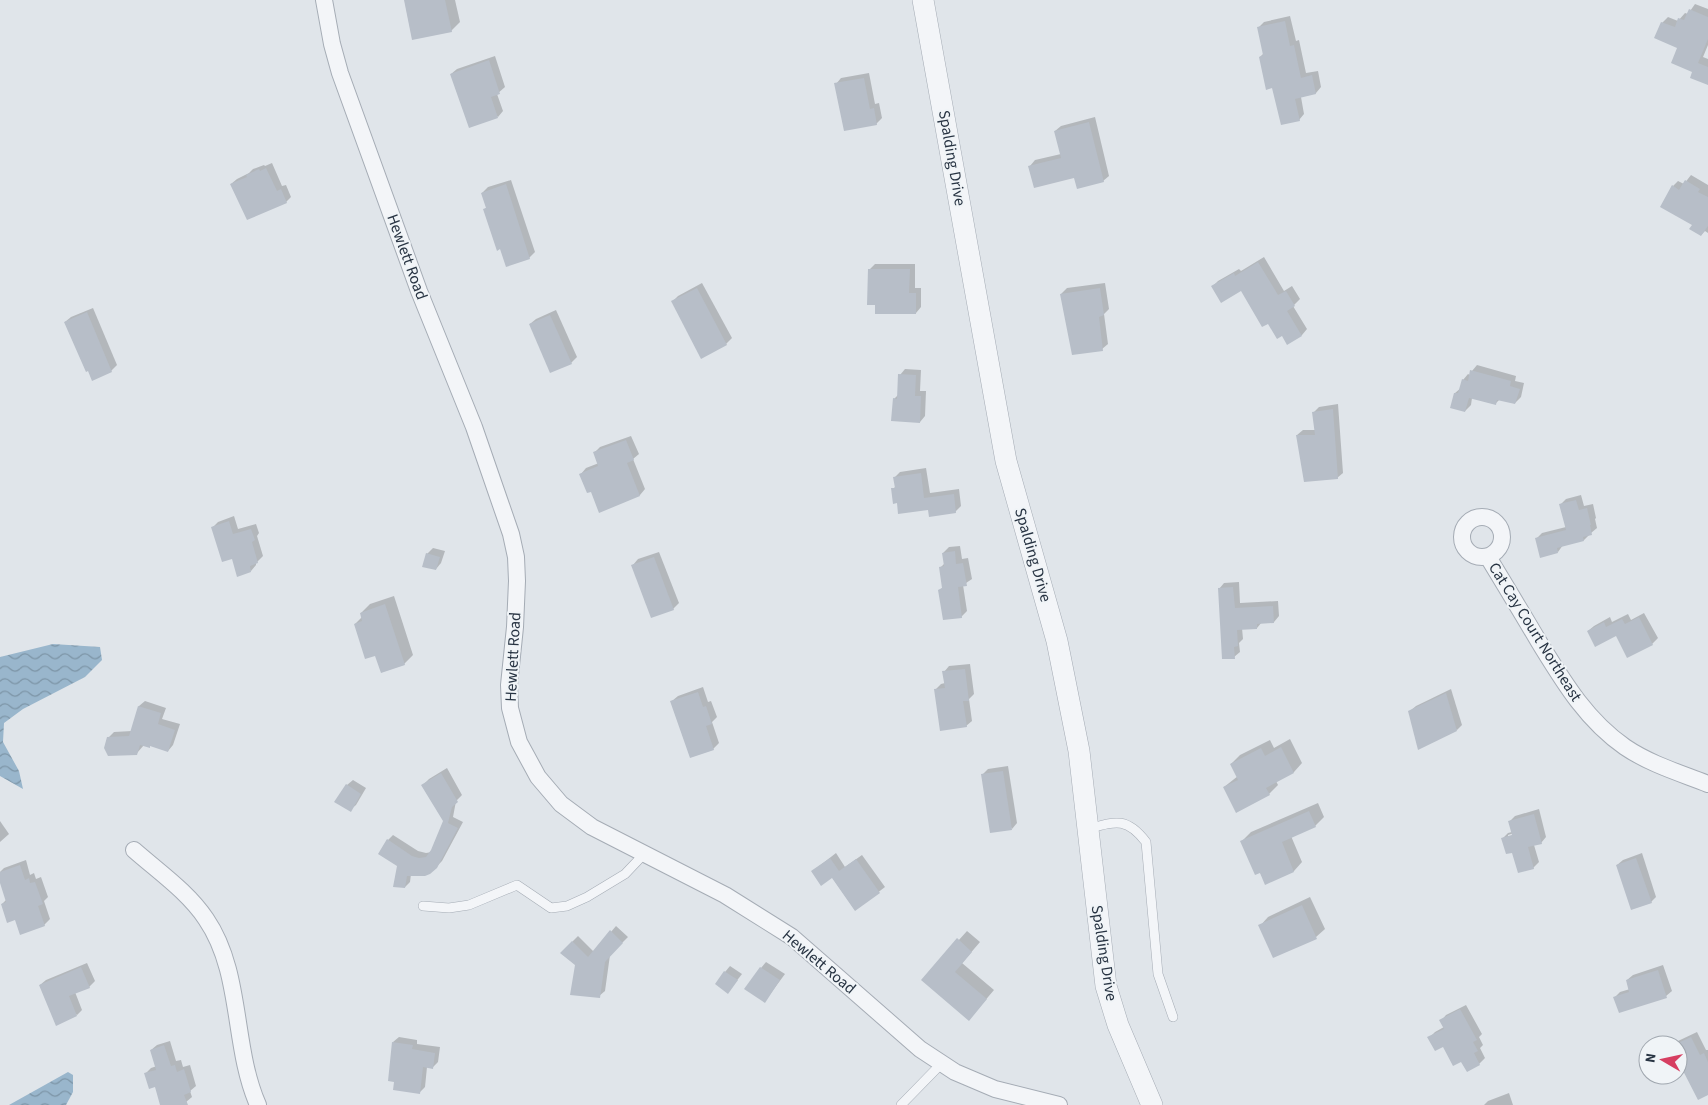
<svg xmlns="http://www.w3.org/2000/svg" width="1708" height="1105" viewBox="0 0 1708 1105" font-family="'Source Sans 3',sans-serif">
	<defs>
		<pattern id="water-waves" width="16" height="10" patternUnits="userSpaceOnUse" patternTransform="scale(1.25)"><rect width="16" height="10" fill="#99b6cc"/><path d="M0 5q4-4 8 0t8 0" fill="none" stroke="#7d95a7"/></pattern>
	</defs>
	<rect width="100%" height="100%" fill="#e0e5ea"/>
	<g fill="url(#water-waves)">
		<polygon points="53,644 100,647 102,660 85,677 23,709 4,723 3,742 19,771 23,789 0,776 0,657"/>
		<polygon points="68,1072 73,1075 73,1092 66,1105 9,1105"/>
	</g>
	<g fill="#0003" fill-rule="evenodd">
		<polygon points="405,0 455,0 460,22 451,31"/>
		<polygon points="1695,4 1708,9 1708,45 1703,57 1708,59 1708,84 1694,71 1662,23 1668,17 1678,21 1685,13 1688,14"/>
		<polygon points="1290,16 1296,41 1299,40 1306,73 1318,71 1321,87 1316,93 1301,97 1304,114 1299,120 1273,87 1260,57 1264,53 1258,28 1264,22"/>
		<polygon points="495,56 505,87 497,94 503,111 498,117 451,74 457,69"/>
		<polygon points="869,73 875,104 879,103 882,118 876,124 836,84 841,78"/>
		<polygon points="1095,117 1109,176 1103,181 1030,166 1035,160 1061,154 1055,131 1061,126"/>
		<polygon points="272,163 282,186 286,185 291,197 286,202 231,184 237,179 249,173 253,169 264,165 265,166"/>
		<polygon points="1691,175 1708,185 1708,233 1705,231 1701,235 1694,225 1673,186 1678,181 1684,184"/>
		<polygon points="511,180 535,252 529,258 485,209 487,207 482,193 488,187"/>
		<polygon points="1264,257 1284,291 1292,286 1300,299 1293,306 1307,329 1302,335 1287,343 1282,334 1268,322 1241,289 1213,286 1218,281 1239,269 1241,271"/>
		<polygon points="875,264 915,264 915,288 921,288 921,307 916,313 869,270"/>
		<polygon points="702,283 732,338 726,344 672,302 678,296"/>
		<polygon points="1105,283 1109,309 1104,314 1108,344 1102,349 1061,294 1067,288"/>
		<polygon points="93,308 117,365 111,371 65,322 71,317"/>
		<polygon points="556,310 577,357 571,363 530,324 536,319"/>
		<polygon points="1477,365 1516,376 1515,381 1524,383 1521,397 1515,403 1500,399 1495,404 1472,398 1471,405 1465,411 1455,393 1461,388 1463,380 1468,374 1470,375 1472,371"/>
		<polygon points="905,369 921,370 920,391 926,391 925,416 920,422 894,399 898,395 900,375"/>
		<polygon points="1338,404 1343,473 1337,478 1297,435 1303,430 1316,430 1313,413 1319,407"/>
		<polygon points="631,436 639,454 633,459 645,489 640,495 600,511 591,490 581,474 586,468 599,463 594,453 600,447"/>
		<polygon points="926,468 930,493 959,489 961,506 955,512 898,502 893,489 896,486 895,477 900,472"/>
		<polygon points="1581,495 1584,506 1593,504 1596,518 1595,519 1597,528 1591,533 1584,540 1563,545 1558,552 1537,538 1542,533 1566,527 1560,505 1566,499"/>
		<polygon points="234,516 238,529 256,524 259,533 257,536 263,556 256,563 256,565 251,571 233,558 213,527 218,522"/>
		<polygon points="960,546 962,559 968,558 972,579 963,585 967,611 961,617 940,590 943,587 941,567 945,563 943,553 949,547"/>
		<polygon points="433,548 445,551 441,563 436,569 427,554"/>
		<polygon points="659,552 679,603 673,609 633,565 638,559"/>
		<polygon points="1239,582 1240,603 1278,601 1279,616 1274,622 1262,622 1257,628 1242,628 1243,639 1239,643 1240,652 1234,657 1219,589 1224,583"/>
		<polygon points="394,596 413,655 404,664 376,654 355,624 362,617 361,613 370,604"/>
		<polygon points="1644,613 1658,638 1652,644 1617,634 1588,631 1594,626 1610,617 1612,622 1628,614 1631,620"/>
		<polygon points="970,664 974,694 969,699 972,721 966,726 936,689 941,684 945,683 944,672 949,666"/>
		<polygon points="703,687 708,702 711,701 717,717 712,722 719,743 713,749 672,701 678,696"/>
		<polygon points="1451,689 1462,725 1457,730 1410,711 1416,706"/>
		<polygon points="145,701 166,708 162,719 180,724 173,745 168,751 151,745 144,745 137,753 108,738 114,732 132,731 139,706"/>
		<polygon points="1290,739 1302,763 1294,772 1276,781 1278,785 1269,794 1224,787 1238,776 1231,764 1240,755 1270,740 1274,748"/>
		<polygon points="1008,766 1017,823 1012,829 982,775 988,769"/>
		<polygon points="447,768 462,795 456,801 453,817 463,822 442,861 436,867 411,874 410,882 405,887 398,865 388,840 393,835 418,851 426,853 432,852 444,821 423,785 429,779"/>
		<polygon points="353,780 366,788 356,805 350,810 347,785"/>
		<polygon points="1318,803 1324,817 1315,826 1291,836 1302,862 1294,871 1266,883 1242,841 1251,832"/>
		<path d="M1539 809 1546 837 1541 843 1534 845 1539 862 1533 868 1503 838 1508 833 1512 832 1509 822 1515 816ZM1517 832 1508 838V835Z"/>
		<polygon points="0,821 9,834 0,842"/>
		<polygon points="836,853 845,867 862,855 885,887 855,910 832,877 813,871"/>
		<polygon points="1642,853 1656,897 1651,902 1617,865 1623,860"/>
		<polygon points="26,860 30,875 34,873 36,879 41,877 48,897 44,901 50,919 44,925 16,918 2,904 7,899 0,879 0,872 4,868"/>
		<polygon points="1310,897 1325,929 1316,937 1260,926 1268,917"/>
		<polygon points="616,926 628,937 610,955 605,991 599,996 576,965 561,953 578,936 594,952"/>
		<polygon points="967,931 980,942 962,963 994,990 977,1010 923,980"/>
		<polygon points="766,962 785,974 765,1001 761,968"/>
		<polygon points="87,963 95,981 89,987 75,992 82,1010 77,1015 40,985 46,980"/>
		<polygon points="1663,965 1672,991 1666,996 1615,997 1620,992 1630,989 1627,980 1633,975"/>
		<polygon points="730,966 742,974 728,992 725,972"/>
		<polygon points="1466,1005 1482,1034 1479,1037 1483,1045 1480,1048 1485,1058 1479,1064 1462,1060 1444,1045 1429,1038 1435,1032 1444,1027 1441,1021 1446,1015"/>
		<polygon points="1697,1032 1706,1050 1708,1050 1708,1094 1678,1058 1678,1045 1674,1045 1678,1041"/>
		<polygon points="399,1037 417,1040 417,1044 440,1047 438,1062 432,1068 427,1067 425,1087 419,1093 393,1042"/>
		<polygon points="170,1041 176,1061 181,1060 183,1067 190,1065 196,1086 190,1091 192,1097 186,1102 177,1105 162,1105 155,1085 145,1074 151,1068 157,1066 151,1050 157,1045"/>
		<polygon points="1509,1093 1513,1105 1484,1105 1488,1101"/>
	</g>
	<g fill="#b7bec8">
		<polygon points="404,0 445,0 452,32 412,40"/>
		<polygon points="1689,9 1708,17 1708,39 1698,63 1708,67 1708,85 1690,78 1692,72 1671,63 1677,48 1654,38 1661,22 1675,27 1678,18 1684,20"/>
		<polygon points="1285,21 1290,46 1294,45 1301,78 1312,75 1316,94 1295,99 1300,121 1281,125 1272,88 1266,90 1259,57 1263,55 1257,27"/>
		<polygon points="489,60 500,94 491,97 498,118 469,128 450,74"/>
		<polygon points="864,78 870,109 874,108 877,125 844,131 834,83"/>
		<polygon points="1089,122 1104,182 1077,189 1074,178 1034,188 1028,166 1061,158 1054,131"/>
		<polygon points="266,168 277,191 281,189 287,203 247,220 230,184 247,177 246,175 259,169 260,171"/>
		<polygon points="1685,180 1700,189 1698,192 1708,197 1708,226 1701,236 1689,229 1692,225 1660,207 1672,185 1679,190"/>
		<polygon points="506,184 530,259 506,267 500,249 497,251 483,209 486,208 481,193"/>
		<polygon points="1258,262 1278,295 1286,291 1295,306 1287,311 1302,336 1287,345 1282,336 1277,339 1268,324 1262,327 1241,291 1221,303 1211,286 1234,273 1235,276"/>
		<polygon points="868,269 910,269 909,293 916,293 916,314 875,314 875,305 867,305"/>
		<polygon points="697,288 727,345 701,359 671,301"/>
		<polygon points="1100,288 1104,315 1099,317 1103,351 1072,355 1060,294"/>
		<polygon points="87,312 112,372 92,381 88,371 86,372 64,322"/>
		<polygon points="550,315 572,364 550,373 529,324"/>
		<polygon points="1470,370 1511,381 1510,386 1520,389 1515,404 1497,400 1496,405 1469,398 1465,412 1450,408 1454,393 1458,393 1462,379 1468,381"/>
		<polygon points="898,374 916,375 915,396 921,396 920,423 891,421 893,398 897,399"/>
		<polygon points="1333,409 1338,479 1304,482 1296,435 1315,435 1312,412"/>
		<polygon points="626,440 634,460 627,463 640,496 599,513 591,492 587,493 579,474 598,466 593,452"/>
		<polygon points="921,473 924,498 954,494 956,513 929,517 928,510 898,514 897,503 893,504 891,488 895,488 893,477"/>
		<polygon points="1576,500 1579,510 1587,508 1591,525 1590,525 1592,535 1583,537 1584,541 1557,548 1558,553 1540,558 1535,538 1566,530 1559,504"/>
		<polygon points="229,521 233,534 251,529 255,540 252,542 258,563 250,566 251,572 237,577 232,559 222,562 211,527"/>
		<polygon points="955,551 956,564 963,563 967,586 958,587 962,618 943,620 938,590 942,588 939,567 944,566 942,553"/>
		<polygon points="426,553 440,557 436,570 422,567"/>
		<polygon points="654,557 674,610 651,618 631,565"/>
		<polygon points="1233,587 1235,608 1273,606 1274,623 1257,624 1257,629 1237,630 1238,646 1234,647 1235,659 1222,659 1218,588"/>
		<polygon points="385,604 405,665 381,673 375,656 365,659 354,624 362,621 360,613"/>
		<polygon points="1639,617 1653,645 1627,658 1616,636 1595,647 1587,631 1604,622 1606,627 1622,619 1625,624"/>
		<polygon points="965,669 969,701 963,701 967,727 940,731 934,689 945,688 942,671"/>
		<polygon points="698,692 703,707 706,706 712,724 706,726 714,750 690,758 670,701"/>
		<polygon points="1446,693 1457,731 1418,750 1408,711"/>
		<polygon points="138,706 161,713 158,724 175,730 168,752 150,746 150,748 140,745 137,755 108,756 104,748 107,737 129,736"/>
		<polygon points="1281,747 1294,773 1266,788 1270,795 1236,813 1223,787 1238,780 1230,764 1261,748 1265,756"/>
		<polygon points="1003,771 1012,830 990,833 981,774"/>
		<polygon points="441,773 458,802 452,807 448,823 458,828 437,868 430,874 425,876 407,876 405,888 393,887 397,866 378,854 387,839 412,856 419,858 426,857 431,850 443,821 421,785"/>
		<polygon points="346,784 361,794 351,812 334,802"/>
		<polygon points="1309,811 1316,827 1282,842 1294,872 1265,885 1260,873 1255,875 1240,841"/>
		<polygon points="1534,814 1542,844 1528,847 1534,869 1518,873 1512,853 1506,854 1501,838 1512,835 1508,821"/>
		<polygon points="830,858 839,871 856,859 880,893 855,911 832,878 821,886 811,871"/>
		<polygon points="1636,858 1652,903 1631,910 1616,865"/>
		<polygon points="20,865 25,880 29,878 30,883 35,882 43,904 38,906 45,926 20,935 15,920 7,923 1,904 6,902 0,883 0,872"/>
		<polygon points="1302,905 1317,939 1273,958 1258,925"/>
		<polygon points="610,930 623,943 605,962 600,998 570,995 575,965 560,953 572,941 588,957"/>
		<polygon points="957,938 972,952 955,972 987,999 969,1021 921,980"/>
		<polygon points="81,967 90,988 69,996 77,1016 56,1026 39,985"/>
		<polygon points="760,967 780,980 765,1003 744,989"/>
		<polygon points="1658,970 1667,998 1619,1013 1613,997 1629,992 1626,980"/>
		<polygon points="724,971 738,980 728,994 715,984"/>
		<polygon points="1460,1009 1477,1040 1473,1042 1478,1051 1474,1053 1480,1065 1467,1072 1461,1062 1453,1066 1443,1047 1435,1051 1427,1037 1444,1029 1439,1020"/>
		<polygon points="1691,1037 1700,1055 1704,1053 1708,1062 1708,1095 1698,1100 1678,1061 1678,1043"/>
		<polygon points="392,1042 413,1045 412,1049 435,1053 433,1069 423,1067 420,1094 393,1090 394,1082 388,1081"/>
		<polygon points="164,1045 171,1066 175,1065 177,1072 184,1069 191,1092 184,1095 188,1105 160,1105 155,1087 149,1089 144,1073 156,1070 150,1050"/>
	</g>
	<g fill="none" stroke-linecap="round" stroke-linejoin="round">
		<g stroke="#a5acb5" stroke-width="10">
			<g id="service">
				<path d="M1088 829C1116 821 1127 817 1146 842L1158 974 1173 1017"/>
				<polyline points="423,906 449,908 469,905 517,885 551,908 567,906 587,897 625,874 644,854"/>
				<polyline points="901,1105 942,1063"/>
			</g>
		</g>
		<g stroke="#a5acb5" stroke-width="18">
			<g id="minor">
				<polyline points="324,0 332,44 340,73 419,291 474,427 511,534 516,557 517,581 515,627 509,685 510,708 519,742 538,777 561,804 592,827 725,895 792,937 920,1049 955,1072 995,1089 1059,1105"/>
				<circle cx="1482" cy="537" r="20"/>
				<path d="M1488 557C1505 585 1522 613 1539 642 1563 681 1586 720 1625 747 1650 764 1680 773 1708 784"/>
				<path d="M134 850C159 872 188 892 206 919 243 973 232 1046 258 1105"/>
			</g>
		</g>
		<g stroke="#a5acb5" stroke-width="22">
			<polyline id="tertiary" points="923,0 1006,461 1057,641 1079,751 1106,986 1118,1025 1152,1105"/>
		</g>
		<use href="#service" stroke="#f3f5f8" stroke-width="9"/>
		<use href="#minor" stroke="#f3f5f8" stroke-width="16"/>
		<use href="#tertiary" stroke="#f3f5f8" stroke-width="21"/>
	</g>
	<g text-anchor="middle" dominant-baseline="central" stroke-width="4" stroke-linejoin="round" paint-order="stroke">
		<g font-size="16" fill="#283443" stroke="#f0f4f7">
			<text transform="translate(952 158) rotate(80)">Spalding Drive</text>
			<text transform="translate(407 257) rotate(70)">Hewlett Road</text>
			<text transform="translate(1033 555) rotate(74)">Spalding Drive</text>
			<text transform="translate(1535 632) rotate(58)">Cat Cay Court Northeast</text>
			<text transform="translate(513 657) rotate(-87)">Hewlett Road</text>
			<text transform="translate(1104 953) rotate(81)">Spalding Drive</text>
			<text transform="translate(819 962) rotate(40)">Hewlett Road</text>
		</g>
	</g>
	<g transform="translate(1663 1060) rotate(279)"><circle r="24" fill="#f0f4f7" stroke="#a0a7af"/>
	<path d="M0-4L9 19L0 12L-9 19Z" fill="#d63e61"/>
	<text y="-8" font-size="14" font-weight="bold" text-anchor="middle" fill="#283443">N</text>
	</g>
</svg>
